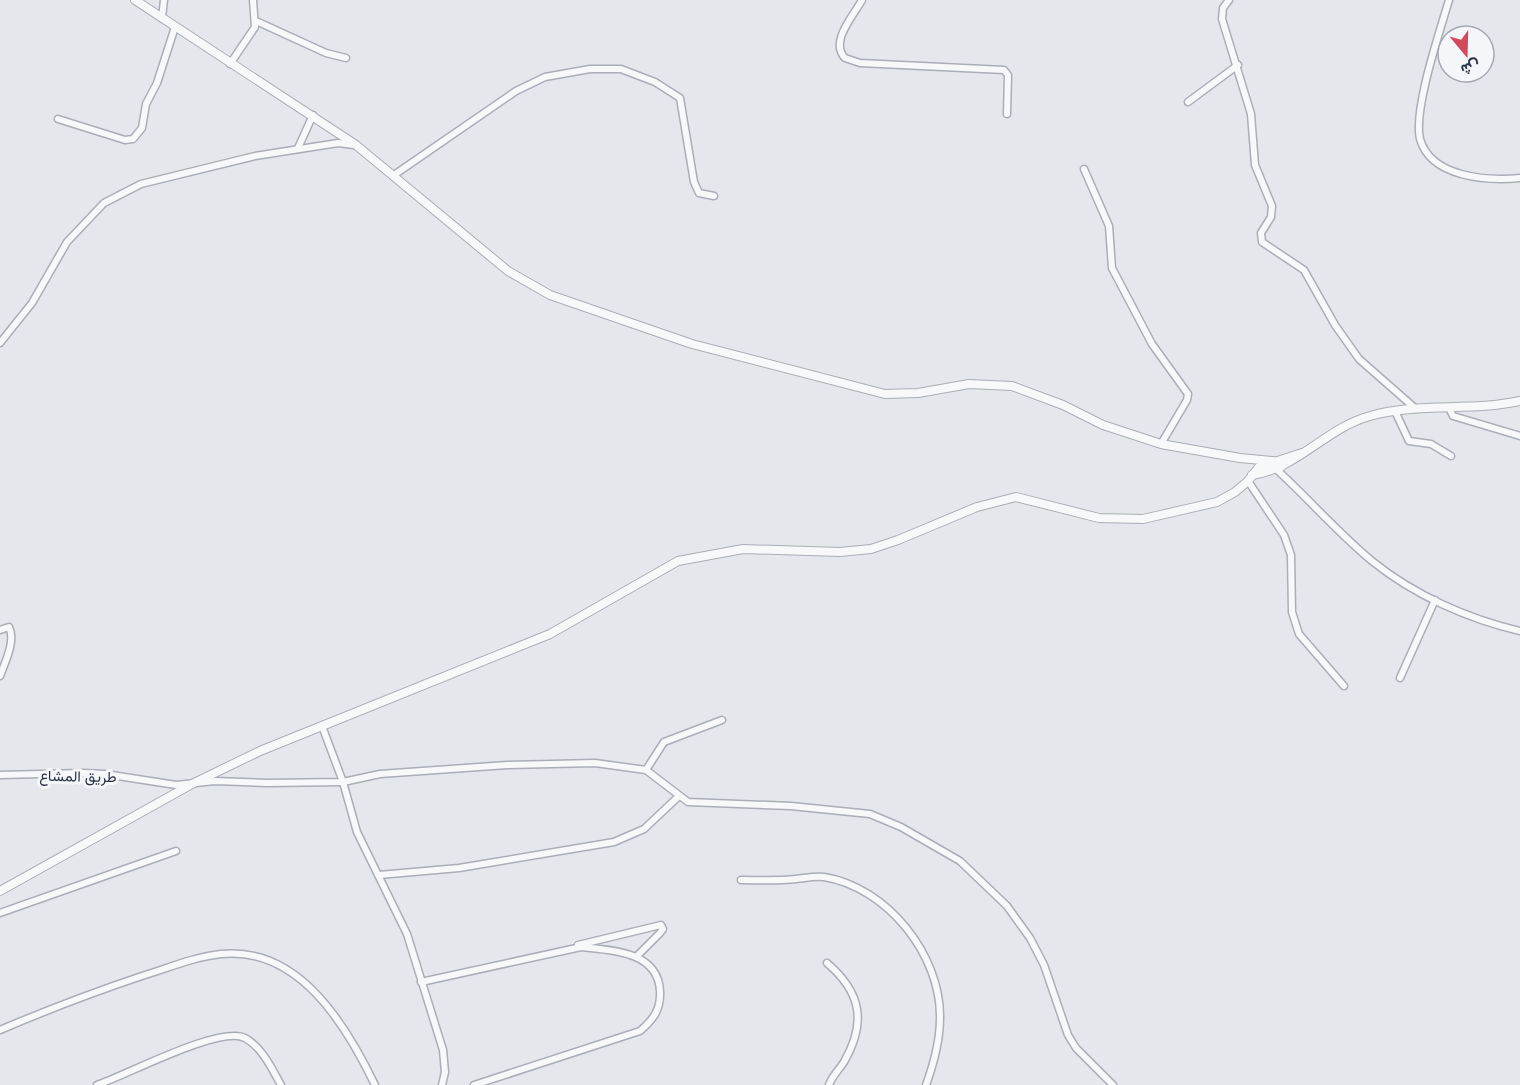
<svg xmlns="http://www.w3.org/2000/svg" width="1520" height="1085" viewBox="0 0 1520 1085" font-family="Mulish,Vazirmatn,sans-serif">
	<rect width="100%" height="100%" fill="#e4e7ec"/>
	<g fill="none" stroke-linecap="round" stroke-linejoin="round">
		<g stroke="#a9aeb7" stroke-width="9">
			<g id="minor">
				<path d="M862 0C854 15 829 42 845 58L860 63 1004 70 1008 75 1007 114"/>
				<polyline points="1229,0 1223,8 1222,19 1251,114 1255,165 1272,206 1271,217 1261,233 1262,242 1304,270 1335,325 1359,359 1416,409"/>
				<path d="M1449 0C1440 31 1413 110 1420 139 1431 178 1488 181 1520 178"/>
				<polyline points="162,18 164,0"/>
				<polyline points="256,21 326,53 346,58"/>
				<polyline points="230,64 255,27 253,0"/>
				<polyline points="1188,102 1238,65"/>
				<polyline points="58,119 125,140 133,139 142,128 146,104 157,83 175,27"/>
				<polyline points="298,148 313,115"/>
				<polyline points="1084,169 1109,226 1112,268 1152,344 1188,394 1187,400 1161,444"/>
				<polyline points="394,175 516,91 545,77 590,69 621,69 655,82 680,98 694,182 699,193 714,196"/>
				<polyline points="0,343 32,303 67,242 104,203 141,184 255,156 338,143 354,145"/>
				<polyline points="1449,408 1453,416 1520,436"/>
				<polyline points="1395,411 1409,441 1431,444 1451,456"/>
				<path d="M1276 469C1308 498 1338 533 1372 561 1414 595 1468 619 1520 631"/>
				<polyline points="1248,481 1284,535 1291,555 1292,612 1299,634 1344,686"/>
				<path d="M0 630 9 627C16 641 5 662 0 676"/>
				<polyline points="1400,678 1435,600"/>
				<polyline points="322,726 343,782 357,832 407,934 443,1050 445,1072 442,1085"/>
				<polyline points="646,770 664,742 722,720"/>
				<polyline points="0,775 83,773 105,774 176,785 215,781 267,783 343,782 380,774 507,765 595,763 646,770 688,802 791,806 870,814 901,827 960,861 1007,906 1030,938 1044,965 1068,1035 1076,1048 1113,1085"/>
				<polyline points="379,875 459,868 614,842 644,829 679,796"/>
				<path d="M741 880C760 880 778 881 796 879 806 878 814 876 824 877 887 887 941 955 940 1018 940 1042 934 1063 926 1085"/>
				<polyline points="0,913 176,851"/>
				<polyline points="578,945 661,925 663,929 660,933 636,957"/>
				<path d="M827 963C861 992 867 1022 844 1062 839 1070 832 1076 829 1085"/>
				<path d="M421 982 581 947C611 950 658 951 660 991 661 1009 654 1019 640 1031L474 1085"/>
				<path d="M0 1030C47 1010 94 992 142 976 168 968 194 957 221 954 299 946 346 1025 375 1085"/>
				<path d="M97 1085C127 1075 220 1025 245 1038 262 1047 272 1069 281 1085"/>
			</g>
		</g>
		<g stroke="#a9aeb7" stroke-width="10">
			<g id="tertiary">
				<polyline points="135,0 356,145 508,271 550,295 692,344 885,394 918,393 969,384 1012,386 1063,405 1103,425 1161,444 1240,458 1273,461 1281,467"/>
				<path d="M1252 475C1298 468 1326 428 1370 416 1419 402 1471 412 1520 401"/>
				<polyline points="0,891 192,784 260,751 550,634 678,561 743,549 840,552 871,549 898,540 977,507 1016,497 1099,518 1143,519 1217,502 1235,492 1248,481 1259,467 1302,453"/>
			</g>
		</g>
		<use href="#minor" stroke="#f7f8fa" stroke-width="6"/>
		<use href="#tertiary" stroke="#f7f8fa" stroke-width="8"/>
	</g>
	<g text-anchor="middle" dominant-baseline="central" stroke-width="6" stroke-linejoin="round" paint-order="stroke">
		<g font-size="15" fill="#2b3445" stroke="#f4f6f9">
			<text transform="translate(78 776) rotate(1)">طريق المشاع</text>
		</g>
	</g>
	<g transform="translate(1466 54) rotate(161)"><circle r="28" fill="#f4f6f9" stroke="#a4a8b1" stroke-width="1.5"/>
	<path d="M0-4.5L10 22L0 15L-10 22Z" fill="#d1495b"/>
	<text y="-9" font-size="16" font-weight="bold" text-anchor="middle" fill="#2b3445">ش</text>
	</g>
</svg>
